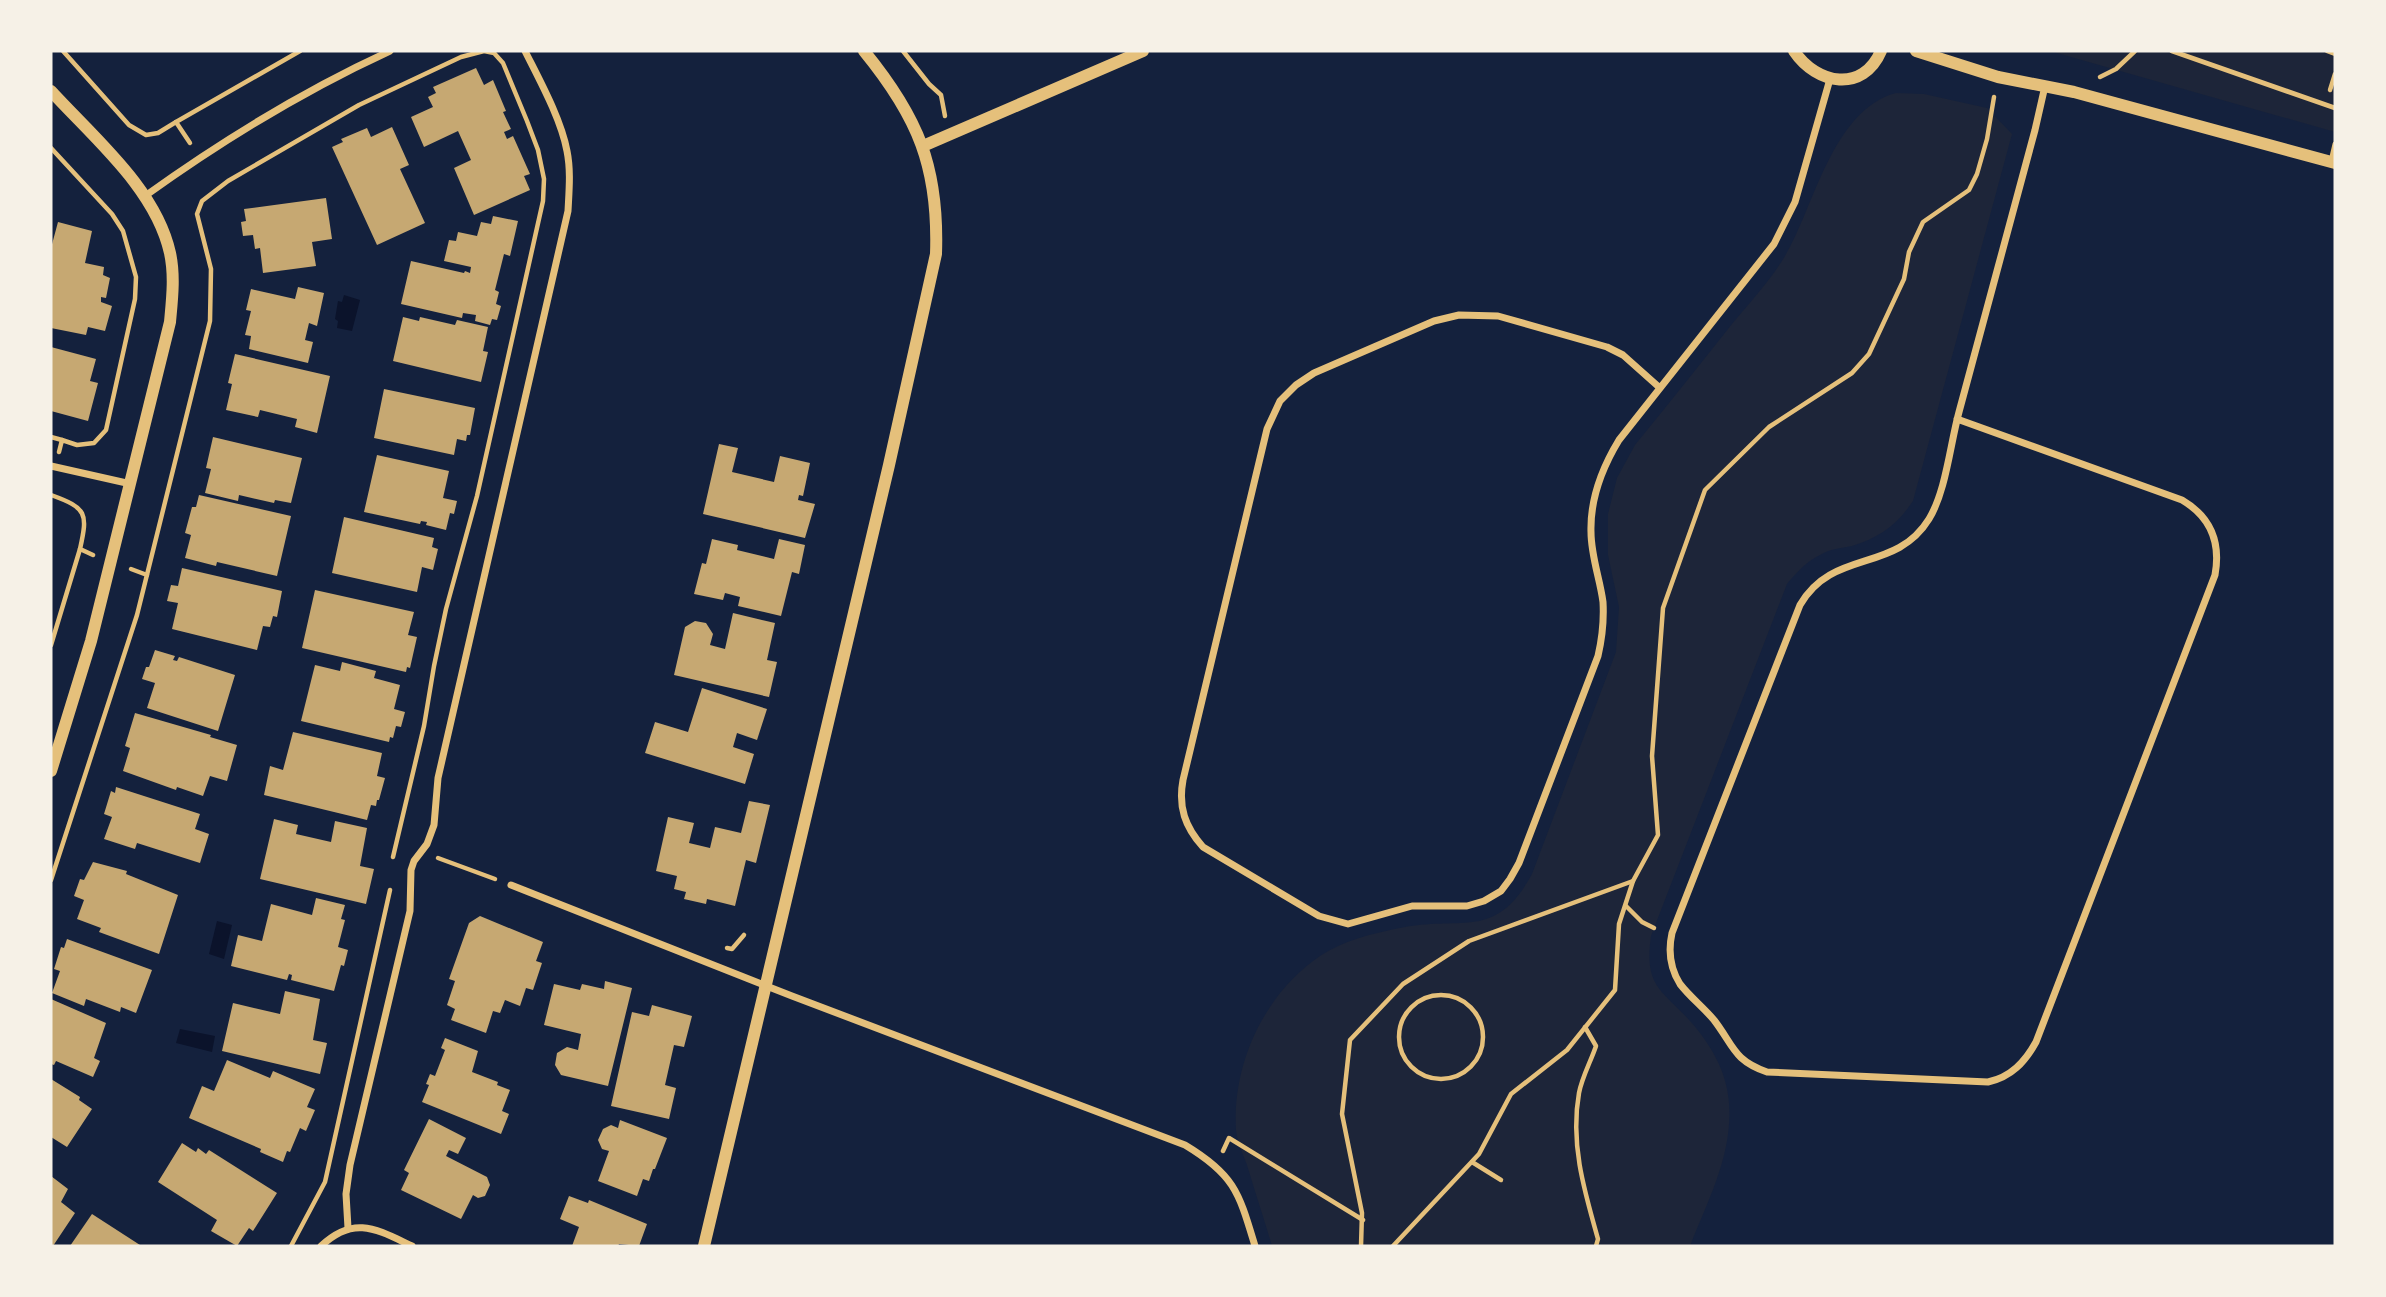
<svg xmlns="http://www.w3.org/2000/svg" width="2386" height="1297" viewBox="0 0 2386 1297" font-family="Arial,sans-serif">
	<rect width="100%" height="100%" fill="#14213d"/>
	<g fill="#1d2539">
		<polygon points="2052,51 2335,51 2335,132 2057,53"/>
		<path d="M1896 93 1924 94 1987 108 2012 134 1913 501C1898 524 1879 538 1852 546 1841 548 1830 549 1820 555 1806 562 1797 572 1787 584L1651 936C1644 987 1661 989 1691 1022 1711 1045 1727 1072 1729 1103 1733 1154 1708 1200 1690 1246H1272C1264 1219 1255 1192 1247 1165 1243 1154 1237 1141 1236 1130 1232 1063 1265 993 1320 956 1342 941 1374 933 1400 928 1462 915 1495 942 1532 874L1616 652 1619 607 1608 555V514L1617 478 1635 445C1668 405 1700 364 1732 324 1750 302 1770 281 1785 256 1814 208 1832 110 1896 93Z"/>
	</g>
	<g fill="#0b132b">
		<polygon points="344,295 360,300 352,331 337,328 338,321 335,319 338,301 342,302"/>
		<polygon points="217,921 232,925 224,959 209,954"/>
		<polygon points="180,1029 215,1036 212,1052 176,1043"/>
	</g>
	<g fill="#c6a872">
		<polygon points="476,68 484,85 493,80 506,111 503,112 511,129 504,132 507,139 513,136 530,174 524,176 530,190 474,215 454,168 471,160 458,131 424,147 411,117 433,107 428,97 436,93 433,87"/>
		<polygon points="392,127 409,165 400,169 425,223 377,245 332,147 343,142 341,139 367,128 371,137"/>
		<polygon points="326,198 332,239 312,242 316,266 263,273 260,248 255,249 253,235 243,236 241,222 246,221 244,209"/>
		<polygon points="493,216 518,221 510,256 504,254 495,290 499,292 496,304 501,306 497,320 492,319 490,325 475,321 476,315 463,313 462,318 401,304 411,261 464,273 465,271 470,273 471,267 444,261 449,240 456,241 458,232 477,236 481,222 491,224"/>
		<polygon points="58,222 92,231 85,263 104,267 103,275 110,278 106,298 101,297 101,302 112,306 105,331 88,327 86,335 51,328 51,248"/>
		<polygon points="298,287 324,293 317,326 309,323 305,340 313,342 308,363 249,349 251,336 245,335 251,311 246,310 251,289 295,299"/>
		<polygon points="403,317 419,321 420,317 455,325 457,320 488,327 483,351 488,352 481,382 393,361"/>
		<polygon points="51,347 96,359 90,381 98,383 88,421 51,411"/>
		<polygon points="235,354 330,376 317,433 295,427 297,419 260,410 258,417 226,410 232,384 228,383"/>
		<polygon points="384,389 475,408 470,435 467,435 466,441 457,439 454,455 374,438"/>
		<polygon points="213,437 302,458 291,503 275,500 274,503 239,495 238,501 205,493 211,469 206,468"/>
		<polygon points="719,444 738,448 732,472 774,482 780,456 810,463 803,496 799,495 798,500 815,504 805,538 703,514"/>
		<polygon points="377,455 449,471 443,498 457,501 454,514 450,513 446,530 426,525 427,522 421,521 420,524 364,512"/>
		<polygon points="199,495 291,516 277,576 217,562 216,566 185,558 191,535 185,533 192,507 196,507"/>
		<polygon points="344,517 434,538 432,547 438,549 433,570 422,567 417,592 332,573"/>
		<polygon points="712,539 738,545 737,550 774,559 779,539 805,545 799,574 792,572 781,616 738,606 740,597 725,593 723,600 694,594 702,563 706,564"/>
		<polygon points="182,568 282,591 277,617 273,616 270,627 263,626 257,650 172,629 178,603 167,601 171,585 178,586"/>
		<polygon points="315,590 414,612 408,635 417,637 410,668 407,667 406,672 302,648"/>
		<polygon points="733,613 775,623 767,660 777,662 769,697 674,675 685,627 695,621 706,623 713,634 710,645 725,649"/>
		<polygon points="155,650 175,656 173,660 177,661 179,657 235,675 218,731 147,708 155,683 142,679 146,667 149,667"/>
		<polygon points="342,662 376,671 374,678 400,685 394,709 405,712 401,727 396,726 393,738 390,737 389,742 301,721 315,665 340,671"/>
		<polygon points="702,688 767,709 757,740 737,733 733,747 754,754 745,784 645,753 655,722 688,732"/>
		<polygon points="135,713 211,735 210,737 237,745 227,781 210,776 203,796 177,787 176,790 123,771 130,748 125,746"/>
		<polygon points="293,732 382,753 377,776 385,778 379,800 377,800 376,806 371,805 367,820 264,795 270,766 283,770"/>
		<polygon points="116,787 200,814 195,829 209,834 200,863 137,843 135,849 104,839 112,817 104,814 111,791 115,793"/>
		<polygon points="749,801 770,805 756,863 746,860 735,906 707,899 706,904 684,899 686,892 674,889 677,876 656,871 668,817 694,823 689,843 710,848 715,827 741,833"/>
		<polygon points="274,819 298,825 296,834 331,842 335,821 367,828 360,866 374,869 366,904 260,879"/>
		<polygon points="93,862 127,871 126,874 178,895 159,954 99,932 101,928 77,919 84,900 74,896 80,879 84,880"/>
		<polygon points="316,898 345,905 341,919 345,920 338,947 348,950 344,966 341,965 334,991 291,980 292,975 289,974 287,980 231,966 238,935 262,941 271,904 312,915"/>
		<polygon points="480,916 543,942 536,961 542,963 533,990 526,988 520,1006 505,1000 500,1013 493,1011 486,1033 451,1020 455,1009 447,1005 455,981 449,979 469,923"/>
		<polygon points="67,939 152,970 136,1013 121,1007 120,1012 86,999 84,1006 52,993 60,971 54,969 61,947 64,948"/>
		<polygon points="605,981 632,988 608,1086 561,1075 555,1065 557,1053 567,1047 578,1050 581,1034 544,1025 554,984 580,990 582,984 604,989"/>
		<polygon points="285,991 320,999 313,1040 327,1043 320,1074 222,1051 233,1003 280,1014"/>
		<polygon points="51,999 106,1023 94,1058 100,1061 93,1077 56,1061 54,1065 51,1064"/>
		<polygon points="652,1005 692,1016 684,1047 674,1045 665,1085 676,1088 669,1119 611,1106 632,1012 649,1016"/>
		<polygon points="445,1038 478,1051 472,1072 498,1082 497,1085 510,1090 502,1111 509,1114 501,1134 422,1102 429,1085 426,1084 430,1074 435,1076 445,1050 441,1048"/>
		<polygon points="227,1060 270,1078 273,1071 315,1089 307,1107 315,1110 306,1131 300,1128 290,1152 287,1151 283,1162 260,1152 261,1149 189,1118 202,1086 214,1091"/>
		<polygon points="51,1079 80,1097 79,1100 92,1109 67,1147 51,1137"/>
		<polygon points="429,1119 466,1138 458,1154 449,1150 446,1156 487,1177 490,1185 485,1196 478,1198 473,1195 461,1219 401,1190 409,1173 404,1170"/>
		<polygon points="620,1120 667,1138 655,1169 653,1169 649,1181 643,1179 637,1196 598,1181 609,1151 602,1149 598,1140 603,1129 611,1125 618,1128"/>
		<polygon points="182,1143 196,1152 198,1148 206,1154 209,1150 277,1193 253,1231 249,1228 237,1246 211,1231 217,1220 158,1182"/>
		<polygon points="51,1176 68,1189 61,1202 75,1213 53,1246 51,1246"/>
		<polygon points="569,1196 588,1203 589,1200 647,1224 639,1246 619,1244 618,1246 572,1246 579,1227 560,1219"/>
		<polygon points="92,1214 140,1245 139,1246 70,1246"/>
	</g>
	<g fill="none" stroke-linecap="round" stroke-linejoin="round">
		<g stroke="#e5c07b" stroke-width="4.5">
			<polyline points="63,51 129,125 146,135 158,133 176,122 190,143"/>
			<polyline points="903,51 929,84 941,95 945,116"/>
			<polyline points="2327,51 2335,54"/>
			<polyline points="2100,77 2116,69 2135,51"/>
			<polyline points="2330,90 2335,74"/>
			<polyline points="176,122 300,51"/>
			<polyline points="51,148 112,214 123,231 136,277 135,299 106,430 94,443 77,445 62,440 59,452"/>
			<polyline points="51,437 62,440"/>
			<path d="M51 495C87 508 88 513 80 549L93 555"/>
			<polyline points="131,569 147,575"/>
			<polyline points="51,645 80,549"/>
			<polyline points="438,858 495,879"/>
			<polyline points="51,880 137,615 210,321 211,269 197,214 202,201 228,181 359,105 461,57 484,51 494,53 503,63 527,121 538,150 544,179 543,201 477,496 446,609 434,666 424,726 393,857"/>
			<polyline points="1626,906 1642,922 1654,928"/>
			<polyline points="727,948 732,949 744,935"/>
			<circle cx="1441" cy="1037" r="42"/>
			<path d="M1585 1027 1596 1046C1591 1061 1582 1077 1579 1093 1570 1143 1584 1190 1598 1239L1596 1246"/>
			<polyline points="1223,1151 1229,1138 1363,1220"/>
			<polyline points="1472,1162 1501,1180"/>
			<polyline points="291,1246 325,1182 390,890"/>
			<polyline points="1361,1246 1362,1213 1342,1114 1350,1040 1403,984 1469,941 1633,881 1658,835 1652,756 1663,608 1705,490 1769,427 1852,373 1869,354 1904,279 1909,252 1923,222 1969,190 1977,174 1987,139 1994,97"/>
			<polyline points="1393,1246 1479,1154 1511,1094 1567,1050 1615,990 1619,924 1633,881"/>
		</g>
		<g stroke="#e5c07b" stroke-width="5">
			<polyline points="2172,51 2335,108"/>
			<polyline points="2331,161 2335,144"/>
		</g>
		<g stroke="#e5c07b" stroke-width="7">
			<path d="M145 196C223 140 303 91 390 51"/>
			<path d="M1660 388 1623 355 1607 347 1498 316 1459 315 1434 321 1314 373 1296 385 1280 401 1267 429 1183 780C1178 807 1185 827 1203 847L1319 916 1348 924 1412 906H1467L1484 901 1501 891 1510 879 1519 863 1598 656C1602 639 1604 620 1603 602 1600 579 1591 556 1591 532 1590 499 1602 468 1619 440L1774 244 1795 202 1830 79"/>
			<path d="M1957 419 2182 500C2211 517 2221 542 2215 575L2036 1042C2025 1062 2011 1077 1988 1082L1767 1072C1733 1060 1734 1046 1714 1020 1703 1007 1690 997 1680 984 1670 968 1668 951 1672 933L1800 605C1833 548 1895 574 1929 519 1946 491 1950 445 1959 412 1984 318 2010 224 2035 130L2045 86"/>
			<polyline points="51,466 131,484"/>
			<path d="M511 885 792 996 1185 1145C1235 1175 1239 1193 1255 1246"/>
			<path d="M348 1228 346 1194 350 1165 410 911 411 870 414 861 427 844 434 825 438 778 568 211C569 191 571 171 567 151 561 119 540 81 525 51"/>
			<path d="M321 1246C354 1215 376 1229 412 1246"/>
		</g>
		<g stroke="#e5c07b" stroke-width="12">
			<path d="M1794 51C1817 85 1863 93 1881 51"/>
			<polyline points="1916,51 1998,77 2074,92 2335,163"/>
			<path d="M51 91C94 138 156 189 170 253 175 276 172 300 170 322L91 641 51 771"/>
			<polyline points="923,146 1143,51"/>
			<path d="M704 1246 889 465 936 254C939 167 918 117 864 51"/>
		</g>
	</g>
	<rect width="2386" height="1297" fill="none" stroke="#f6f1e7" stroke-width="105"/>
</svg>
